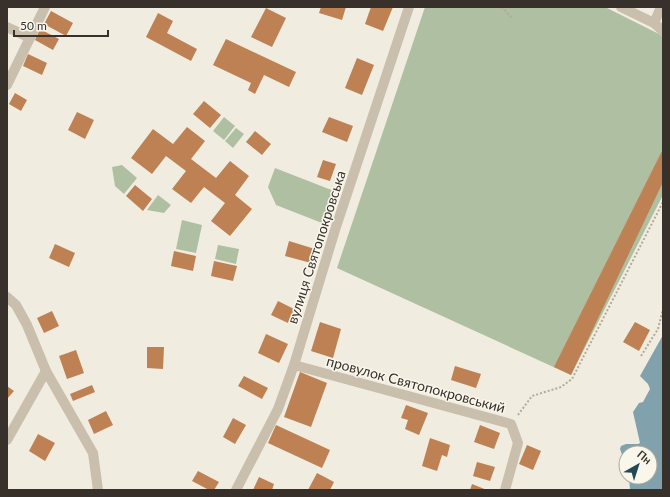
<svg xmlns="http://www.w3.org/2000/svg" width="670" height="497" viewBox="0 0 670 497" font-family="Lato,sans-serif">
	<rect width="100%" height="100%" fill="#f1ece0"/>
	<g fill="#afbfa1">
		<polygon points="425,7 605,7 661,35 663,39 663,195 571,375 337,268"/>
		<polygon points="224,117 235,126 224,140 213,131"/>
		<polygon points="236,128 244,134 233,148 225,141"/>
		<polygon points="122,165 137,178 124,194 115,186 112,167"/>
		<polygon points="275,168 334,191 322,223 276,205 268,187"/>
		<polygon points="158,195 171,205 164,213 147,210"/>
		<polygon points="182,220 202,225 196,253 176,249"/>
		<polygon points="218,245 239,249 236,264 215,259"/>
	</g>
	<polygon fill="#81a2ac" points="663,335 663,490 630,490 629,477 650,477 650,453 626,453 626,466 620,449 621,446 626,444 638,444 640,443 633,412 639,403 643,402 650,389 648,384 640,376"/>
	<g fill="#bd8153">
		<polygon points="321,7 346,7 342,20 319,13"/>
		<polygon points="371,7 393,7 383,31 365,24"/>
		<polygon points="266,8 286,18 272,47 251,37"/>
		<polygon points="51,11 73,23 66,36 44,24"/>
		<polygon points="158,13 173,21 167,33 197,49 191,61 146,37"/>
		<polygon points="40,29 59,39 53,50 35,40"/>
		<polygon points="226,39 296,72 289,87 264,75 255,94 248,90 251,83 213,65"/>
		<polygon points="28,54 47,63 42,75 23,66"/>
		<polygon points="357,58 374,65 362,95 345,88"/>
		<polygon points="15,93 27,100 21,111 9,104"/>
		<polygon points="204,101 221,115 210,128 193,114"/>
		<polygon points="77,112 94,120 85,139 68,130"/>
		<polygon points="329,117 353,126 347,142 322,132"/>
		<polygon points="187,127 205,141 191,159 216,178 230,161 249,176 235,195 252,209 230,236 211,221 225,203 204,187 191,203 172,189 186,171 166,156 152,174 131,158 153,129 173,144"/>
		<polygon points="255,131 271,144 262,155 246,142"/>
		<polygon points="663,149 663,182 571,375 554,367"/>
		<polygon points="323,160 336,164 330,181 317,177"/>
		<polygon points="135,185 152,199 143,211 126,196"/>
		<polygon points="289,241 315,249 311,263 285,256"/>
		<polygon points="55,244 75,253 69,267 49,258"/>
		<polygon points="174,251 196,256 193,271 171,266"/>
		<polygon points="214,261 237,266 233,281 211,276"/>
		<polygon points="278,301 294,309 288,323 271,315"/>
		<polygon points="52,311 59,326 44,333 37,318"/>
		<polygon points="320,322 341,329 333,358 311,351"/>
		<polygon points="635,322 650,330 639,351 623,342"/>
		<polygon points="266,334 288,344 279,363 258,353"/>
		<polygon points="147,347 164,347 163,369 147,368"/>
		<polygon points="76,350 84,373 67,379 59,356"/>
		<polygon points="455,366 481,374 476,388 451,380"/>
		<polygon points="300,372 327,383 311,427 284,417"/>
		<polygon points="244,376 268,388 262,399 238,386"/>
		<polygon points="92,385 95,392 73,401 70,394"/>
		<polygon points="7,386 14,391 7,399"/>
		<polygon points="406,405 428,413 419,435 405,429 408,420 401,418"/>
		<polygon points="106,411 113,425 94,434 88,420"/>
		<polygon points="233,418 246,425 235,444 223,437"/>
		<polygon points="276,425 330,450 322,468 268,443"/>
		<polygon points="480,425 500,433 494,449 474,442"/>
		<polygon points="38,434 55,443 45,461 29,451"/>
		<polygon points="430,438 450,445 447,457 442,455 437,471 422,466"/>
		<polygon points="527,445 541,451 533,470 519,464"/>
		<polygon points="477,462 495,467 490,481 473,476"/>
		<polygon points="198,471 219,482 214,490 209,490 192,481"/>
		<polygon points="317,473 334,482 330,490 308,490"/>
		<polygon points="259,477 274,484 272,490 253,490"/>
		<polygon points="472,484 487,490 470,490"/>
	</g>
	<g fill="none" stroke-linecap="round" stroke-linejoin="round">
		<g stroke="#b5a997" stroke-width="2" stroke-dasharray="2 2" stroke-linecap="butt">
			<polyline points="502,7 512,18"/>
			<polyline points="641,356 658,329 663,309"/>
			<polyline points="518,415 532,396 561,387 572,379 663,202"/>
		</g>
		<g stroke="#c9bfac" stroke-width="10">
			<polyline points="621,7 654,23 663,31"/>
			<polyline points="654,23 661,7"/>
			<polyline points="7,27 30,38"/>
			<polyline points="7,85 45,7"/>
			<polyline points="7,297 16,305 27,325 46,371 93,453 98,490"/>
			<polyline points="294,365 511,424 518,443 505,490"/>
			<polyline points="7,440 46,371"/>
			<polyline points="236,490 278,409 294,365 335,230 409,7"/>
		</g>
	</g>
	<g text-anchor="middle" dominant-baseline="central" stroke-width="3" stroke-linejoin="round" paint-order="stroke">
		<g font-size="14" fill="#38312b" stroke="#f9f6ec">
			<text transform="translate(316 247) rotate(-72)">вулиця Святопокровська</text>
			<text transform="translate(416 384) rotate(15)">провулок Святопокровський</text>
		</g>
	</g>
	<rect width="670" height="497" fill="none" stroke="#38312b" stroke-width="16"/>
	<g transform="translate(638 465) rotate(39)"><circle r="19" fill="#f9f6ec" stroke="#aca79f"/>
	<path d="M0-3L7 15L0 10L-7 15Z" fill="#234956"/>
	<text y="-6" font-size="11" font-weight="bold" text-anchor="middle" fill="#38312b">Пн</text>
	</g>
	<path d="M14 30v6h94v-6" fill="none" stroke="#38312b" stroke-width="2"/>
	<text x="20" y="30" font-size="12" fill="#38312b" stroke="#f9f6ec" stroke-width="3" paint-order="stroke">50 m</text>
</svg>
